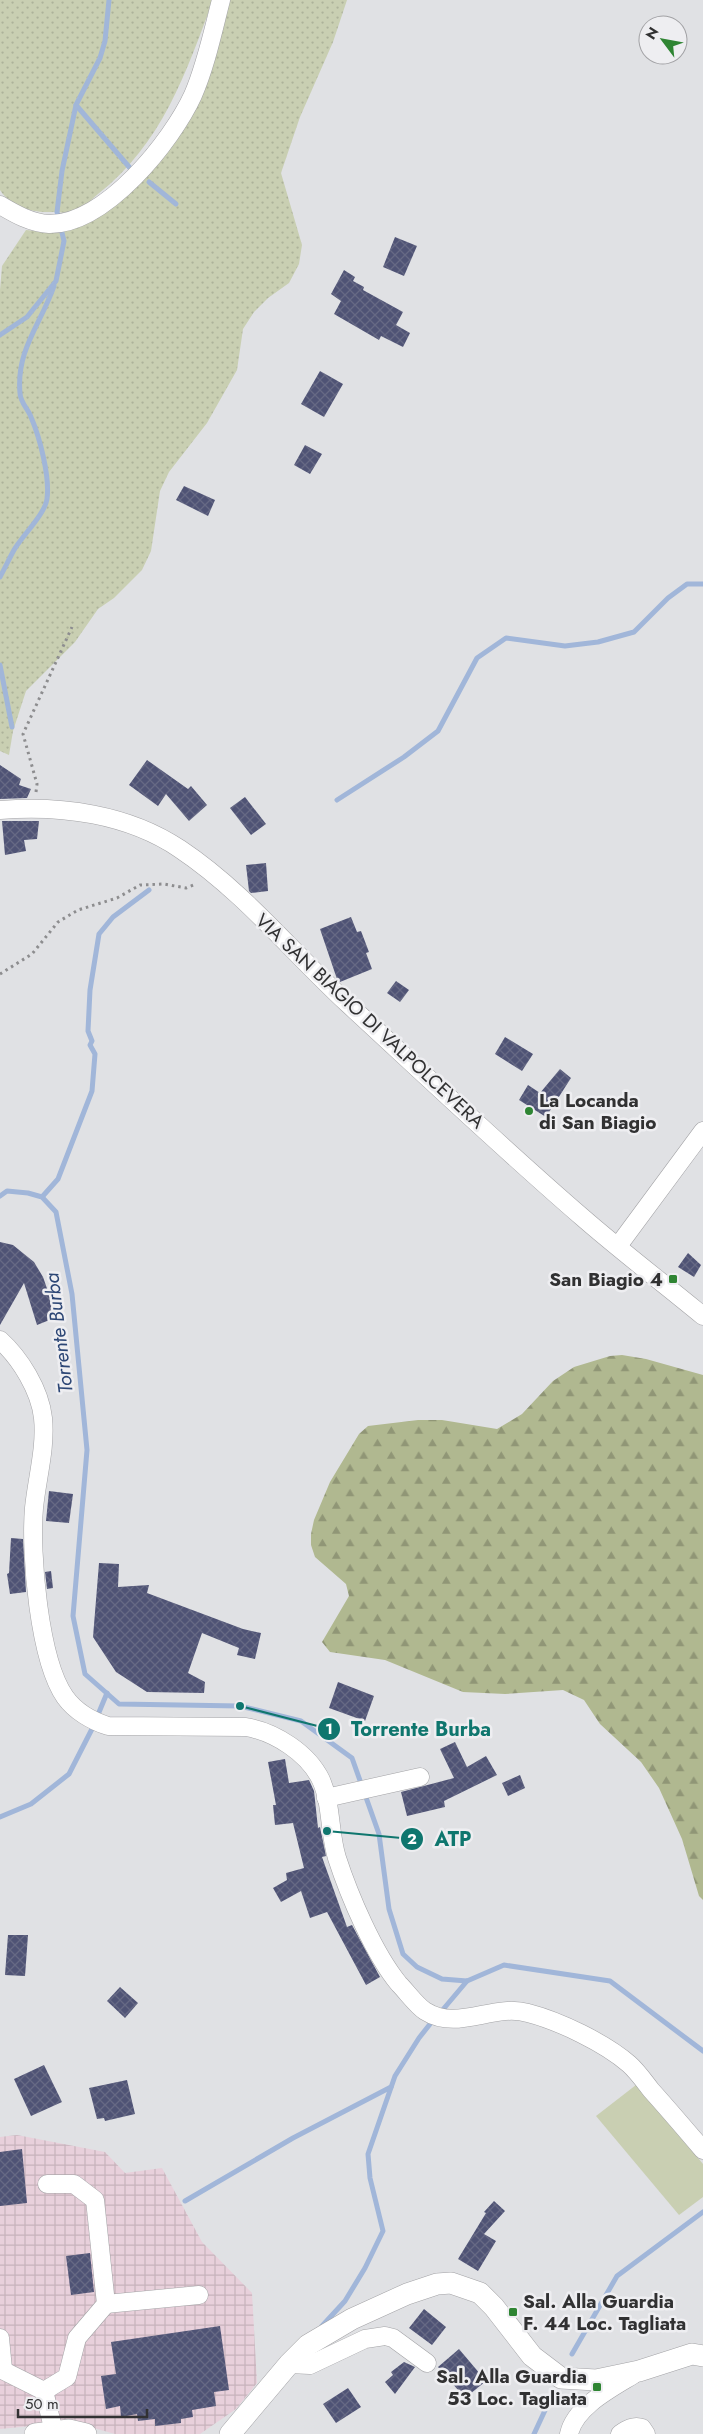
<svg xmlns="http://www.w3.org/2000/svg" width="703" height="2434" viewBox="0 0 703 2434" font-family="Jost,sans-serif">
	<defs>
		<pattern id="industrial-grid" width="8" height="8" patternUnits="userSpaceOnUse" patternTransform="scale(1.25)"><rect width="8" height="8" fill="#e8d0db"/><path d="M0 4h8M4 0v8" fill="none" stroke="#c7b3bc"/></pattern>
		<pattern id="grass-dots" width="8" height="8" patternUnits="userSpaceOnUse" patternTransform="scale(1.25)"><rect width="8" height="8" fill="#c9cfb2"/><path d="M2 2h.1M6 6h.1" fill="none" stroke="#adb29a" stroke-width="1.8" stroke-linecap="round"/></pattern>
		<pattern id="forest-firs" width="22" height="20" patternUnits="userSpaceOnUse" patternTransform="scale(1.25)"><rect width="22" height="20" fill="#b0b890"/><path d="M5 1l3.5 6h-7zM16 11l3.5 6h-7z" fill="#909676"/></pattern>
		<pattern id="building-cross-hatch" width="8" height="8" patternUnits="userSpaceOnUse" patternTransform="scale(1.25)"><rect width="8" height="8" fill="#4f5375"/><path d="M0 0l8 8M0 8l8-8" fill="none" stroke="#666984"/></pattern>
	</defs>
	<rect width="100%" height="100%" fill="#e0e1e4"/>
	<polygon fill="url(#industrial-grid)" points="17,2135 105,2152 125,2173 162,2168 202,2242 252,2293 257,2383 236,2409 200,2434 115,2434 72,2422 0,2429 0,2137"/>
	<g fill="url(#grass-dots)">
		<path d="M0 0H213C186 73 162 144 98 194 92 199 84 208 77 211 70 214 58 212 50 212 32 213 10 206 0 190Z"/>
		<polygon points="229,0 347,0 333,42 300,117 281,173 302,245 299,264 289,283 268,298 254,312 243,329 237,370 207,423 169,472 160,491 151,551 142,570 114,598 98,609 75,642 26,691 13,731 9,755 0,751 0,290 2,266 26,230 46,232 89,223 124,199 160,160"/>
	</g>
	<polygon fill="url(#forest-firs)" points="622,1355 646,1359 703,1375 703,1900 699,1896 682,1839 659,1788 641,1762 600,1724 584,1700 563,1690 505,1694 463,1692 385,1660 330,1652 322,1642 349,1596 346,1584 315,1557 311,1545 311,1534 314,1520 330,1482 359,1434 368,1426 418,1420 442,1420 497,1429 522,1414 553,1381 574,1367 610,1356"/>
	<polygon fill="#c9cfb2" points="636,2085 703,2164 703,2197 679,2215 596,2116"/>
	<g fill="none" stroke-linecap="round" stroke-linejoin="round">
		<g stroke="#a1b6d9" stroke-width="5">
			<polyline points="76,105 130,168"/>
			<polyline points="149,182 176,204"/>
			<polyline points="0,335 27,317 56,281 64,241 57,212 62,171 76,105 100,58 105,41 109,0"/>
			<path d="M0 577C5 568 9 559 14 550 22 536 45 514 47 499 50 477 40 438 31 417 28 409 20 402 20 393 16 350 41 324 54 286"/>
			<polyline points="0,665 12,727"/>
			<polyline points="337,800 404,757 438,731 477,658 506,638 565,646 598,642 634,632 668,598 687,584 703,584"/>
			<polyline points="0,1196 7,1191 28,1193 42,1197 56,1212 72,1294 87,1450 73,1616 85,1674 119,1704 240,1706 301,1721 352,1758 379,1834 389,1909 403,1954 417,1967 442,1979 467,1981 504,1965 610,1981 703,2051"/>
			<polyline points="42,1197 58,1179 92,1091 95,1054 90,1045 92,1041 88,1031 90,990 99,934 113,917 149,890"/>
			<polyline points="97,1717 107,1693"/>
			<polyline points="0,1817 31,1804 69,1774 94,1725"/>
			<polyline points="440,2013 467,1981"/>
			<polyline points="185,2201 293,2138 391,2087"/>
			<polyline points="322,2326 345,2301 365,2268 383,2231 370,2178 368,2154 395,2076 419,2038 434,2019"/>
			<polyline points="572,2354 617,2276 703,2212"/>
			<polyline points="534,2434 547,2406"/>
		</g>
	</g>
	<g fill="url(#building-cross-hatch)">
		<polygon points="395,237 417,246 404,276 383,267"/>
		<polygon points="344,270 355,277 353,281 364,287 363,290 403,312 396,325 410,333 403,347 381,336 379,340 334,314 341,301 331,294"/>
		<polygon points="320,371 343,384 324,417 301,404"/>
		<polygon points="305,445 322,454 310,474 294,465"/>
		<polygon points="184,486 215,500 208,516 176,500"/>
		<polygon points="147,760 188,789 191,786 207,805 189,821 166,794 158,806 129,785"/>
		<polygon points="0,765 21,779 19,785 31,789 27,798 0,799"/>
		<polygon points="245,797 266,824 251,835 230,808"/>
		<polygon points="2,821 39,821 37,839 24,840 26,851 5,855"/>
		<polygon points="266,863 268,891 251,893 249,891 246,865"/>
		<polygon points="351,917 357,932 361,931 369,952 366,953 372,969 340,982 337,979 320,929"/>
		<polygon points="396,981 409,990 400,1002 387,993"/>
		<polygon points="505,1037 533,1054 522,1071 495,1054"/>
		<polygon points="560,1069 571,1078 546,1117 519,1100 528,1085 540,1093"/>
		<polygon points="0,1242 13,1245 34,1262 43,1277 57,1317 37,1325 24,1283 0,1325"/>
		<polygon points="688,1253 701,1265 694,1277 678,1267"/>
		<polygon points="49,1491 73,1494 69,1523 46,1521"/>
		<polygon points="11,1538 23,1539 26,1592 10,1594 7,1574 9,1573"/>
		<polygon points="99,1563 119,1564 118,1587 149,1585 147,1593 243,1629 261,1633 255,1659 237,1655 239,1648 202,1633 188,1673 205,1682 204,1693 147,1692 116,1672 93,1637"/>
		<polygon points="51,1571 53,1588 47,1589 45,1572"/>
		<polygon points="338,1682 374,1696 365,1721 329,1708"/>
		<polygon points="455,1742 467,1767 486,1756 497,1775 444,1801 445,1807 407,1816 401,1792 454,1778 440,1749"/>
		<polygon points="285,1759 289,1783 309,1780 314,1791 318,1828 320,1827 326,1856 322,1857 347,1927 352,1925 380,1977 366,1985 327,1912 310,1918 301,1891 281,1902 273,1888 287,1880 286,1873 304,1868 293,1823 275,1825 273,1805 276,1805 268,1762"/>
		<polygon points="520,1775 525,1788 508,1796 502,1783"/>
		<polygon points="8,1935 28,1935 25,1976 5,1975"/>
		<polygon points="120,1987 138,2003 125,2018 107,2001"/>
		<polygon points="44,2065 62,2102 31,2116 14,2079"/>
		<polygon points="127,2080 135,2114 105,2121 104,2118 97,2119 89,2088"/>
		<polygon points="22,2149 27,2203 0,2206 0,2152"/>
		<polygon points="494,2201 505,2211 484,2234 496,2241 478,2271 458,2259 486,2213 484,2212"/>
		<polygon points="90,2253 94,2292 71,2295 66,2256"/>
		<polygon points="424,2309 446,2327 432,2345 409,2328"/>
		<polygon points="220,2326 229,2390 214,2392 216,2406 192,2410 193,2417 181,2419 181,2423 155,2426 155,2419 138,2421 137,2414 121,2417 120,2406 106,2409 101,2376 116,2374 111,2342"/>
		<polygon points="459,2349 486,2381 465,2398 438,2367"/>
		<polygon points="404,2362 415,2367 395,2394 385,2382 393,2375 391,2372"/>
		<polygon points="348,2388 361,2407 336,2423 323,2404"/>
	</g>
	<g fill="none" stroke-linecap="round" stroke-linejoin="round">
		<g stroke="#a3a3a6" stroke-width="19">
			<g id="minor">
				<path d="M0 205C15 214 31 223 49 224 105 225 172 141 193 95 206 65 213 31 221 0"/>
				<path d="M0 810C61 805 128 814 180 849 243 891 292 952 347 1003 425 1075 502 1148 582 1217 621 1251 663 1283 703 1316"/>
				<polyline points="618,1246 703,1131"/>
				<path d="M0 1340C20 1358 40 1390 43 1418 46 1448 37 1478 34 1508 30 1553 39 1660 65 1697 75 1711 92 1721 108 1726L246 1727C275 1732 308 1753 321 1780 332 1804 329 1833 337 1858 349 1895 374 1954 399 1984 407 1992 416 2005 425 2011 458 2032 493 2003 528 2013 559 2021 605 2043 629 2064 637 2071 644 2081 651 2090 669 2110 686 2130 703 2150"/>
				<polyline points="326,1798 420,1777"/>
				<polyline points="106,2304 199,2295"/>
				<polyline points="0,2338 3,2369"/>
				<polyline points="289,2364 310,2365 365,2339 385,2336 393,2338 427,2363"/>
				<polyline points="0,2369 44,2391 54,2432"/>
				<polyline points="44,2391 67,2377 77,2338 106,2304 95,2200 74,2184 47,2184"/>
				<path d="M569 2434C575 2407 610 2389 633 2375"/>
				<path d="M620 2434C627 2429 634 2425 642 2428L646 2434"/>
			</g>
		</g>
		<g stroke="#a3a3a6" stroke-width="22">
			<g id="major">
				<polyline points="35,2434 69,2430 86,2434"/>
				<polyline points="230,2434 289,2364 308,2345 352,2319 407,2294 437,2284 451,2283 480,2293 494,2307 532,2356 561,2378 596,2380 639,2371 692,2354 703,2356"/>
			</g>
		</g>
		<g stroke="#8d8d8f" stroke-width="3" stroke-dasharray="2.5 4" stroke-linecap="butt">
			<polyline points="36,792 37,784 23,734 72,627"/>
			<polyline points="0,974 32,954 58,922 78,910 117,898 140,885 164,884 186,888 196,884"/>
		</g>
		<use href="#minor" stroke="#fff" stroke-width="18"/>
		<use href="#major" stroke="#fff" stroke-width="21"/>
	</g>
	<g fill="#2f8533" stroke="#eeeef1" stroke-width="2">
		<circle cx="529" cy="1111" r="5"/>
		<rect x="668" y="1274" width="10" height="10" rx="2.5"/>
		<rect x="508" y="2307" width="10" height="10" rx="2.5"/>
		<rect x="592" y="2382" width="10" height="10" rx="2.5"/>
	</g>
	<g text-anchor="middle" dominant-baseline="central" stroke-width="5" stroke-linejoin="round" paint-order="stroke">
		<g font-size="19" fill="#313132" stroke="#eeeef1">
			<text transform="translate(370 1021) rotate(43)">VIA SAN BIAGIO DI VALPOLCEVERA</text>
		</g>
		<g font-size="19" font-weight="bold" fill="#313132" stroke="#eeeef1" text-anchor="start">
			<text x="539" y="1100">La Locanda<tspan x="539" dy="22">di San Biagio</tspan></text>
			<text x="663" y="1279" text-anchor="end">San Biagio 4</text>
			<text x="523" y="2301">Sal. Alla Guardia<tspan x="523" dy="22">F. 44 Loc. Tagliata</tspan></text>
			<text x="587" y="2376" text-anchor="end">Sal. Alla Guardia<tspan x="587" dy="22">53 Loc. Tagliata</tspan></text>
		</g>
		<g font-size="20" font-style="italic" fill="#2c4675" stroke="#eeeef1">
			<text transform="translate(59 1333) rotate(-97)">Torrente Burba</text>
		</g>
	</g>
	<path fill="none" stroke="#0f766e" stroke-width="2" d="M240 1706L329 1729M327 1831L412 1839"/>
	<g fill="#0f766e" stroke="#eeeef1" stroke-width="2">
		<circle cx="240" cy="1706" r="5"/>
		<circle cx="327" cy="1831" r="5"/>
		<circle cx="329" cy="1729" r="12"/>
		<circle cx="412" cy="1839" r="12"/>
	</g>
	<g font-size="15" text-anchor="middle" font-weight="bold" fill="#fff">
		<text x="329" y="1734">1</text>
		<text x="412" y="1844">2</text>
	</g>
	<g font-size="20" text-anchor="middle" font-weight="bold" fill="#0f766e" stroke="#eeeef1" stroke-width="5" stroke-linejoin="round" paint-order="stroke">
		<text x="421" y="1736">Torrente Burba</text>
		<text x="453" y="1846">ATP</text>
	</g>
	<g transform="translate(663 40) rotate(302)"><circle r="24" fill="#eeeef1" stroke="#a2a2a5"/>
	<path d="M0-4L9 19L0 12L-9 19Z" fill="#2f8533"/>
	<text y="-8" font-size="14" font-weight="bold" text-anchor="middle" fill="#313132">N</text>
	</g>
	<path d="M18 2409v8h129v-8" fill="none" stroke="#313132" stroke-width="2.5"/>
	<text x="25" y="2409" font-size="15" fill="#313132" stroke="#eeeef1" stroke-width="4" paint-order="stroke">50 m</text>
</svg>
